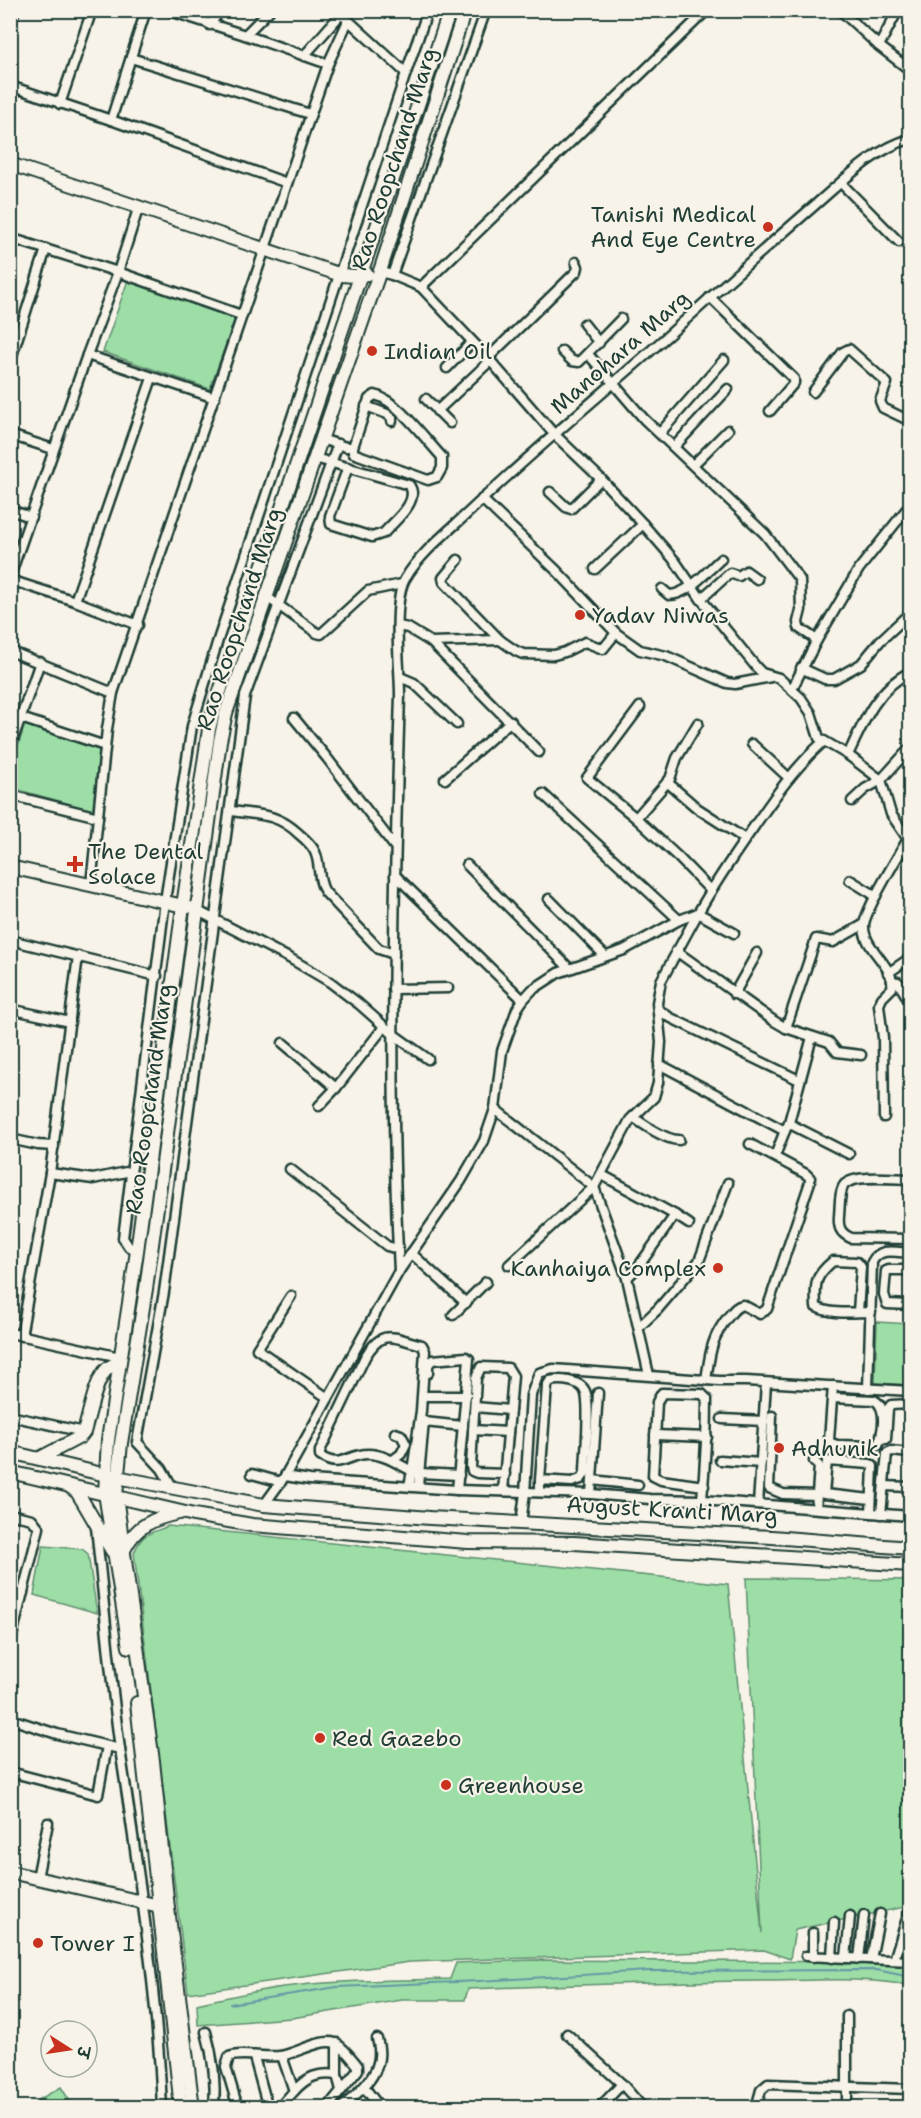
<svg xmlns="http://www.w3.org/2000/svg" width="921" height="2118" viewBox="0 0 921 2118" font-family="'Shantell Sans','Playpen Sans Deva',sans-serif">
	<rect width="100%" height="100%" fill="#f7f3e8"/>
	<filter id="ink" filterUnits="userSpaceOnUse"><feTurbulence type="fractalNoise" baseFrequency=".0167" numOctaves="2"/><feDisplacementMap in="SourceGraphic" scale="12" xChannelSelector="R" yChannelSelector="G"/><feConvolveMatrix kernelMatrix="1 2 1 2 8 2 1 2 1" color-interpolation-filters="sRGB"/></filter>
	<g filter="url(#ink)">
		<g fill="#9ddea7" stroke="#5e8e6e" stroke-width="1.5">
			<polygon points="128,280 235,318 210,389 103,352"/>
			<polygon points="25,725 99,750 93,810 11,788 11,766"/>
			<polygon points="877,1322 910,1324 910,1385 875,1383"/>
			<path d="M168 1526 728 1584 762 1933 746 1578 910 1580V1906L795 1930 790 1959 764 1950 410 1962 188 1993 134 1553C142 1532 150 1534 168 1526Z"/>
			<polygon points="43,1546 82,1549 88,1554 97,1613 34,1595"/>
			<path d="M534 1960 876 1962 910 1964V1986C866 1976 807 1981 760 1981 663 1982 566 1985 468 1989L465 2000H402L292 2018 198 2025 197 2004C228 1997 261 1989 293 1986 345 1980 398 1980 450 1979L456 1963Z"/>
			<polygon points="61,2087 71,2103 64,2107 26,2107"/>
		</g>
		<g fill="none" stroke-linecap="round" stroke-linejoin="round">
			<polyline stroke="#6299a5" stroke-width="2" points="230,2004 337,1987 479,1981 649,1971 877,1970 910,1977"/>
			<g stroke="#1f3d34" stroke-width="13">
				<g id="street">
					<polyline points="167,10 245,35 328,64"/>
					<polyline points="840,10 879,46 910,70"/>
					<polyline points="10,24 15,10"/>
					<polyline points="210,25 220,10"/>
					<polyline points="245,35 270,10"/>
					<polyline points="879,46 898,10"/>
					<polyline points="304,56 341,14"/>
					<polyline points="131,58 310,114"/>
					<polyline points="406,73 428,10"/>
					<polyline points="10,86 111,120 287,183"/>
					<polyline points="60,104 92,10"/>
					<polyline points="111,120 146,10"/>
					<polyline points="841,183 899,242"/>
					<polyline points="10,238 118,272 241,315"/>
					<polyline points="380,272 392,275 421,287 488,358 554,434 601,479 643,524 675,561 701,599 757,668 762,673 779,678 801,698 811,713 819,738 848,755 881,780 891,814 910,842"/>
					<polyline points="392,275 486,10"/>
					<polyline points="421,287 707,10"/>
					<polyline points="710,297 794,379 794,383 770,411"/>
					<polyline points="584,324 599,343"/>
					<polyline points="562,351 572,361 579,362 621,319"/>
					<polyline points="588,354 644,419 765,534 800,580 801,610 798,622 799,628 817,640"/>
					<polyline points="87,355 215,398"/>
					<polyline points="488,358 577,271 578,267 576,262"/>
					<polyline points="10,362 46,249"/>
					<polyline points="447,368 472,342"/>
					<polyline points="813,392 843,352 849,349 887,383 880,401 883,408 910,421"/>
					<polyline points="426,399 450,423"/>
					<polyline points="366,406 387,414 392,418 392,421"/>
					<polyline points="437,411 490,361"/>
					<polyline points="660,433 724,360"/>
					<polyline points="10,435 53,449"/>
					<path d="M321 439 346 447H353L369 399 375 395C398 401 426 440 442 457V468L437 477 428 480 353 453V447"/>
					<polyline points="674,447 728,389"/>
					<path d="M315 458 409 485C421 501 394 521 384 533L372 537 331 524 330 516 348 467"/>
					<polyline points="693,465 728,430"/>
					<polyline points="550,492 566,507 571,509 601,479"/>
					<polyline points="482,499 557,571 616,633"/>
					<polyline points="10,510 31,517"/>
					<polyline points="458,560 443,578 444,582 500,640 516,651 523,654 554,655 565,652 585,642 603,649 616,633 640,650 666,656 727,683 735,684 771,677"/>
					<polyline points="595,569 643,524"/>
					<polyline points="10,576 87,355 118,272 139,206"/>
					<polyline points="10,580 75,601 138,625"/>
					<path d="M662 589 669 595C688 595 707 571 721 559"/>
					<polyline points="267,597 317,633 321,634 368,591 402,584"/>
					<polyline points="701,599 730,573 739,576 746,571 757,579"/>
					<polyline points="75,601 152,378"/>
					<polyline points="398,626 408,628 431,642 500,640"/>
					<polyline points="431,642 539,752"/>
					<polyline points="10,651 113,693"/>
					<polyline points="801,668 825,679 834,679 861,664 880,641 910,613"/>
					<polyline points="400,677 414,683 457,724"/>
					<polyline points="792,689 817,640 859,569 910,505"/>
					<polyline points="640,707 587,778 636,818 678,857 711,891"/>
					<polyline points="21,718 105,746"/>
					<polyline points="294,718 327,758 395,847"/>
					<polyline points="752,744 789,778"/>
					<polyline points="10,748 40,662"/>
					<path d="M848 755C863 723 877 688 910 672"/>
					<polyline points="445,779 511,721"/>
					<polyline points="667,782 697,808 745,839"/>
					<polyline points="543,794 679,920"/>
					<polyline points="10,795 98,817"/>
					<polyline points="852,801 865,789 881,780 910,748"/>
					<path d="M231 811C260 815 277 813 299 834 305 839 312 845 315 852 321 865 317 880 325 892L379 949 394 954"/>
					<polyline points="636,818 670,779 677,758 698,723"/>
					<polyline points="467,865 569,968"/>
					<polyline points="395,875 523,1000"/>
					<polyline points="850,880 876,896"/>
					<polyline points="91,885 107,729 113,693 328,64 348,21"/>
					<polyline points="549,899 605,956"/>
					<polyline points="196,910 291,959 330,982 359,1004 393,1034 428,1059"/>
					<polyline points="10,940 157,976"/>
					<polyline points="676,951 774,1021 786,1028 829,1042 837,1052 861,1055"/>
					<polyline points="888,973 910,958"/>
					<polyline points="892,981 898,982 910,1002"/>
					<polyline points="393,989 448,988"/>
					<polyline points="734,994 757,953"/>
					<polyline points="10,1009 70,1022"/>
					<polyline points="658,1009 669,1017 799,1080"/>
					<polyline points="786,1028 816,939 833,942 863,925"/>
					<polyline points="283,1043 336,1088"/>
					<polyline points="659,1064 785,1131"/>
					<polyline points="319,1106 336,1088 384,1027"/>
					<polyline points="495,1109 594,1187 627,1278 649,1375"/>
					<path d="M633 1117C644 1125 666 1140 679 1140"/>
					<path d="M884 1117 883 1038 879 1005 882 998 892 988C896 967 863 949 864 926 864 911 899 855 908 839"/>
					<polyline points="788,1126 812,1037"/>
					<polyline points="10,1139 38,1145 54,1146"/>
					<polyline points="775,1156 786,1128 790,1124 849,1154"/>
					<polyline points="290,1169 387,1246 398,1249"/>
					<polyline points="50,1173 93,1179 131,1171"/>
					<polyline points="602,1175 675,1215 638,1267 627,1278"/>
					<path d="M910 1179C896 1179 856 1174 845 1184 839 1190 840 1207 839 1216 838 1227 840 1233 851 1238L910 1239"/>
					<polyline points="675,1215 689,1224"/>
					<polyline points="137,1251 129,1247 123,1238 165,901 192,726 218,640 406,73 337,10"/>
					<polyline points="411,1253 466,1303"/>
					<polyline points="509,1265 594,1187 630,1120 654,1097 658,1083 661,1042 657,1003 661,981 698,913 734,933"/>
					<polyline points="910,1270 889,1270 886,1271 884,1294 887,1304 910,1305"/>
					<path d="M399 1271C389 1079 394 887 400 695 400 666 392 602 405 579 421 552 449 531 471 510 539 445 612 386 682 323 726 283 770 244 815 205 843 181 874 149 910 139"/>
					<polyline points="291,1296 257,1349 328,1398"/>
					<path d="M858 1312 861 1267 857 1262 833 1261C814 1277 815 1283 816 1307 832 1315 854 1312 871 1312"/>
					<polyline points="453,1315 486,1282"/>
					<polyline points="639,1327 658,1309 699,1261 728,1183"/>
					<polyline points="10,1333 120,1357"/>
					<polyline points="21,1336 50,1173 78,956"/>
					<polyline points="428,1373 428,1365 432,1360 466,1357 469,1359 457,1490"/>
					<path d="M706 1380C710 1354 711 1338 728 1317 733 1311 736 1306 743 1305L760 1314 767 1309 810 1182V1178L806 1174 750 1144"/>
					<path d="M868 1389 872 1262C880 1247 895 1252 910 1253"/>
					<polyline points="427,1396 466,1396"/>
					<path d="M832 1398 874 1400C888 1407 883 1432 878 1445L873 1446 837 1445 831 1443 829 1440 833 1386"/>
					<polyline points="475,1407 510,1410"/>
					<polyline points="10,1416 84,1432"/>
					<polyline points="772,1416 769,1488 783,1494 817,1495"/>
					<polyline points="722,1419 764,1421"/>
					<polyline points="424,1422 463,1426"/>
					<polyline points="473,1430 508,1432"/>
					<polyline points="655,1435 707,1437"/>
					<polyline points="886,1439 888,1409 891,1405 910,1404"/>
					<polyline points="393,1460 401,1454 406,1444 401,1435 395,1433"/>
					<polyline points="720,1460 761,1463"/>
					<polyline points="814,1461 819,1466 816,1508"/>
					<polyline points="419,1473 459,1475"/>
					<polyline points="252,1474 281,1482"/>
					<polyline points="285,1476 310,1480 457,1490 591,1494 650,1499 702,1500 910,1516"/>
					<polyline points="592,1480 638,1485"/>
					<path d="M409 1486C410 1481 411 1476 412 1471L421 1411 425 1351 422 1345C393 1338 383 1327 365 1357L320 1451V1456C341 1470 347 1454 368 1454 384 1454 398 1464 412 1471"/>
					<polyline points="418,1486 424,1421"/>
					<polyline points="884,1486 910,1487"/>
					<polyline points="173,1488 162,1469 137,1442 164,1292 245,696 338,444"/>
					<polyline points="503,1491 513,1376 508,1368 481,1367 476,1378 471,1467 472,1471 477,1473 505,1474"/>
					<path d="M540 1492V1480L547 1386 550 1381C560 1379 580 1380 585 1391 591 1404 585 1456 585 1473L581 1479 572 1482 540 1480"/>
					<polyline points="591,1494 598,1393"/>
					<path d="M702 1500C705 1466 707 1433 707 1399L702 1394 662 1393 657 1402 653 1476 661 1480 704 1486"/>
					<polyline points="758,1504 766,1383"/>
					<path d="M264 1505 285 1476 399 1271 461 1181 484 1141 495 1109 502 1051 517 1009 523 1000 532 990 558 973 624 950 679 920 698 913C714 885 732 858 751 831 773 799 794 768 823 742"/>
					<polyline points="871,1513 873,1466 870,1464 827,1461 824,1494 871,1499"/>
					<polyline points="10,1514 32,1519 39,1528 10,1644"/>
					<polyline points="881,1514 887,1453 891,1451 910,1453"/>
					<polyline points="521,1523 525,1493 531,1395 539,1373 553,1369 719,1381 746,1381 910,1391"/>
					<path d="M96 1527C104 1601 110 1676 120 1749 138 1868 157 1988 162 2108"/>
					<polyline points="10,1589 23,1593"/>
					<polyline points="14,1720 57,1734 120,1749"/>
					<polyline points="10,1772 98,1795 107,1746"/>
					<polyline points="37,1878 48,1823"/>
					<polyline points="806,1956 910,1961"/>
					<polyline points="813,1957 813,1933"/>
					<polyline points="832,1958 834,1922"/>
					<polyline points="846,1958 850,1916"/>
					<polyline points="859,1959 864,1915"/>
					<polyline points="871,1959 880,1914"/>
					<polyline points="894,1960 910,1909"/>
					<polyline points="847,2016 847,2108"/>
					<path d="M206 2032C213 2056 216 2083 214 2108"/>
					<polyline points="567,2034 622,2084 643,2108"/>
					<polyline points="337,2043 337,2075"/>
					<polyline points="254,2057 268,2108"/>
					<polyline points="365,2088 380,2108"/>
					<path d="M294 2091C307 2077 318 2072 337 2075L341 2090"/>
					<path d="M238 2108 226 2067 229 2057C240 2052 265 2058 280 2056 295 2054 321 2038 335 2043 343 2046 352 2059 358 2066V2070L327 2108"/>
					<polyline points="279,2108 294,2091 282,2056"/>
					<path d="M341 2108C363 2089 387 2070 377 2039"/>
					<polyline points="599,2108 622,2084"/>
					<polyline points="756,2108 761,2090 768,2084 910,2089"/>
				</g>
			</g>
			<g stroke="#1f3d34" stroke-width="16">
				<g id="secondary">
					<polyline points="10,164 341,275 356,276 367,274"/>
					<polyline points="10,867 188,907"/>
					<polyline points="10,1452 106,1475 264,1505 430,1518 772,1537 910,1548"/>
					<path d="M40 1458 80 1437 84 1432C89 1416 95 1380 107 1369 110 1366 115 1364 119 1362"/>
					<polyline points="10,1472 194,1515 252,1525 468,1542 574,1543 910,1565"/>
					<polyline points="69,1486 77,1492 82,1500 112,1551"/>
					<path d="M124 1550C135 1526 154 1518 179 1513"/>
					<polyline points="129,1647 105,1493 108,1440 137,1251 183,906 209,729 215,706 450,10"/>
					<polyline points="137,1703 181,2108"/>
					<polyline points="10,1872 164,1907"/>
					<polyline points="193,2108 168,1908 153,1761 116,1496 121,1443 146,1289 220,741 226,713 382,265 465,10"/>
				</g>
			</g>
			<use href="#street" stroke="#f7f3e8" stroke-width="8"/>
			<use href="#secondary" stroke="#f7f3e8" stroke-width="12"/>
		</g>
	</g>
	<g fill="#c8321e" stroke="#f7f3e8" stroke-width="2">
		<circle cx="768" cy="227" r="6"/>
		<circle cx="372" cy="351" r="6"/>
		<circle cx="580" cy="615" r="6"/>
		<path d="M72 855h6v6h6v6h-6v6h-6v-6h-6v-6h6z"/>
		<circle cx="718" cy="1268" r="6"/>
		<circle cx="779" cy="1448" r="6"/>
		<circle cx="320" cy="1738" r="6"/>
		<circle cx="446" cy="1785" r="6"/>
		<circle cx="38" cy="1943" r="6"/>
	</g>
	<g text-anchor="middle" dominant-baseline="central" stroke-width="4.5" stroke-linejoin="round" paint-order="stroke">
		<g font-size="22" fill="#1f3d34" stroke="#f7f3e8">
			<text transform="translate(394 159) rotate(-72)">Rao Roopchand Marg</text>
			<text transform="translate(620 352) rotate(-41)">Manohara Marg</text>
			<text transform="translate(239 619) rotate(-72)">Rao Roopchand Marg</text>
			<text transform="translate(149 1099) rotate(-82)">Rao Roopchand Marg</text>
			<text transform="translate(672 1510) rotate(3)">August Kranti Marg</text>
		</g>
		<g font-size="22" fill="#1f3d34" stroke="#f7f3e8" text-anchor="start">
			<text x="756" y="214" text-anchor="end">Tanishi Medical<tspan x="756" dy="25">And Eye Centre</tspan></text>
			<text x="384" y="351">Indian Oil</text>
			<text x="592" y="615">Yadav Niwas</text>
			<text x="88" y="851">The Dental<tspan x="88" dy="25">Solace</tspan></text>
			<text x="706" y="1268" text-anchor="end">Kanhaiya Complex</text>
			<text x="791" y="1448">Adhunik</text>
			<text x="332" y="1738">Red Gazebo</text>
			<text x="458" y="1785">Greenhouse</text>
			<text x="50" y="1943">Tower I</text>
		</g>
	</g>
	<rect width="921" height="2118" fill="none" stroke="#f7f3e8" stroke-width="36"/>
	<rect x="18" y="18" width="885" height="2082" fill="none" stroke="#1f3d34" stroke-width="2" filter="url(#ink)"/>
	<g transform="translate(69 2049) rotate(102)"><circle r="28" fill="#f7f3e8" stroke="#a1aaa0" stroke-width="1.5"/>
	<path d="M0-4.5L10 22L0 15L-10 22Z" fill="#c8321e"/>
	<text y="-9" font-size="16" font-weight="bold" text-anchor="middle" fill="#1f3d34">उ</text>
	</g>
</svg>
